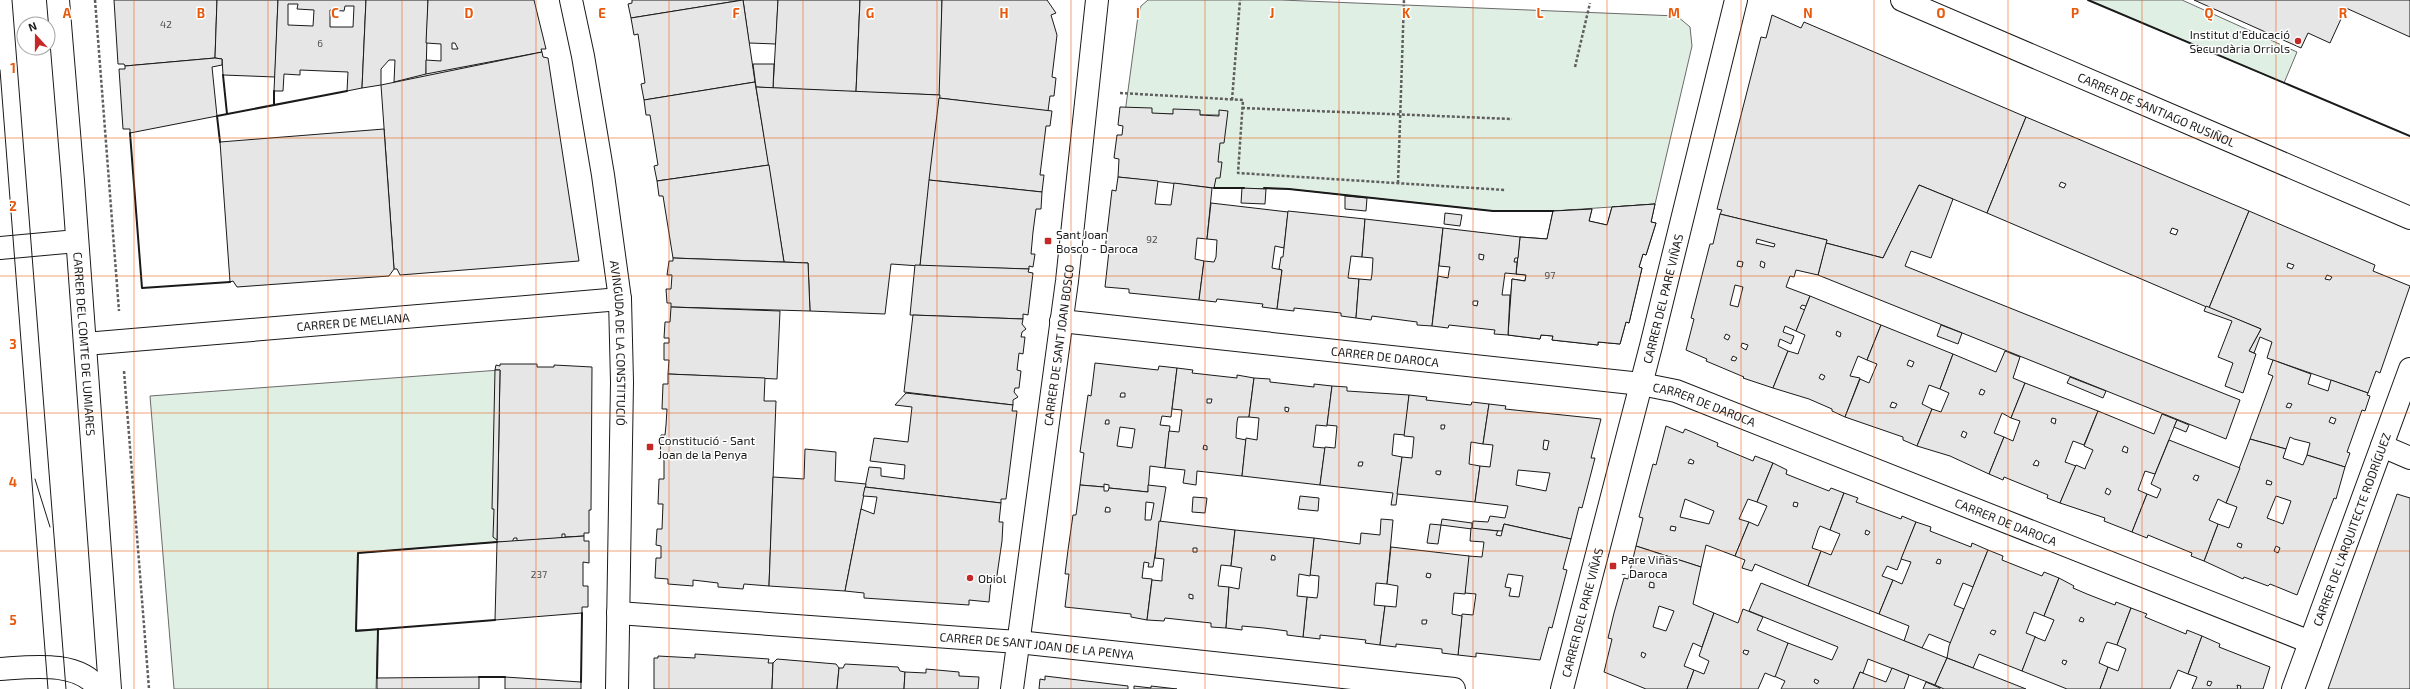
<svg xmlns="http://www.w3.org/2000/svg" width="2410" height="689" viewBox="0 0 2410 689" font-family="'Exo 2',sans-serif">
	<rect width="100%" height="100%" fill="#fff"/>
	<g fill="#e0efe3" stroke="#6a6a6a">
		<polygon points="1148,0 1281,0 1677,16 1690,27 1692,46 1655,204 1553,211 1493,211 1289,189 1214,188 1222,115 1125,113 1138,16 1141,6"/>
		<polygon points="2088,0 2182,0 2297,52 2284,83"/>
		<polygon points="500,370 497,542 358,553 356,630 378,629 376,689 174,689 150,396"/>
	</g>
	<g fill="#e6e6e6" stroke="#1a1a1a" fill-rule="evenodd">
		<polygon points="114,0 217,0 215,58 125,66 124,64 118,64"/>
		<polygon points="217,0 278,0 275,77 223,75 222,59 215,58"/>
		<path d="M278 0H366L362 88 347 91 348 72 300 70V75L284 74 283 91H274ZM288 4H298L297 9 314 10 313 26 288 25ZM345 6H354L353 27H330V10L344 11Z"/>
		<polygon points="366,0 428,0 426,74 394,82 395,60 389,60 381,69 381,85 362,88"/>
		<path d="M428 0H534L546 49H541L542 52 426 74V60L441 61V44L426 43ZM452 43H455L458 49H452Z"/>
		<polygon points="632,0 778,0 776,44 749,43 743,0 631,18 628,4 632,3"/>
		<polygon points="743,0 755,82 644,100 641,84 645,83 638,34 634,35 631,18"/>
		<polygon points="778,0 860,0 856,92 773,88"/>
		<polygon points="860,0 942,0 940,95 856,92"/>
		<polygon points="942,0 1047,0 1056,13 1051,15 1057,35 1052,77 1056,78 1054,96 1050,96 1048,111 939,98"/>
		<polygon points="2194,0 2410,0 2410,37 2346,8 2330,43 2308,33 2301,48"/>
		<polygon points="1772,15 1801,28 1804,22 2026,117 1987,213 1919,185 1883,258 1826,243 1827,240 1720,214 1722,210 1717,209 1761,37 1766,38"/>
		<polygon points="542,52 543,57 548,58 579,261 400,275 397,269 394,269 381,85"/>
		<polygon points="215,58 222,59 222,65 212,67 217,116 130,133 130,129 123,129 119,69 125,69 125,66"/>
		<polygon points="753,64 774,64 773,88 756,87"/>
		<polygon points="755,82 769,165 657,181 654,166 658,165 650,115 646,115 644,100"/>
		<polygon points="756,87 940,95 920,266 891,264 885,314 810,311 808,263 784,262"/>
		<polygon points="939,98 1052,111 1050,126 1046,126 1040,175 1044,175 1042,192 929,180"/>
		<polygon points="1120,107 1152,108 1152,113 1173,114 1173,109 1200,110 1200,115 1219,116 1219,110 1228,111 1224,143 1220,143 1218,162 1222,162 1220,178 1216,178 1214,188 1118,177 1119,159 1114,158 1117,135 1122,135 1123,126 1118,125"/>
		<path d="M2026 117 2249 211 2209 308 1987 213ZM2061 182 2066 184 2064 188 2059 186ZM2172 228 2178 230 2176 235 2170 233Z"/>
		<polygon points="384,129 394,269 389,276 237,287 233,281 230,282 220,142"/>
		<polygon points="769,165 784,262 673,258 663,196 659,196 657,181"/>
		<polygon points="1118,177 1158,181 1155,204 1171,205 1174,183 1212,188 1207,239 1197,238 1195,259 1204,261 1199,300 1129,293 1129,289 1105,287 1109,251 1105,250 1112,190 1116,191"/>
		<polygon points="929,180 1042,192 1041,209 1036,209 1033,232 1031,254 1035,254 1033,267 1029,266 1029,269 920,266"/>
		<polygon points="1919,185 1953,199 1931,258 1911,251 1905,266 2240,400 2226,439 1818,275 1826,243 1883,258"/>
		<polygon points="1242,188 1266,189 1265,204 1241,203"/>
		<polygon points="1345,196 1367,198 1366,211 1345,209"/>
		<polygon points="1211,203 1288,212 1284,248 1275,246 1272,268 1282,270 1277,309 1262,307 1263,304 1217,299 1216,302 1199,300 1204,261 1214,262 1216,257 1217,240 1207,239"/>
		<path d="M1655 204 1651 222 1656 223 1646 255 1643 254 1639 267 1642 268 1629 323 1626 322 1620 344 1598 342V345L1552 340 1553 336 1541 335 1540 339 1508 335 1512 279 1525 281 1526 275 1516 274 1520 237 1547 239 1553 211 1592 209 1589 221 1607 225 1612 207ZM1584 259 1600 262 1594 281 1578 279Z"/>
		<polygon points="1655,204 1651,222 1656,223 1646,255 1643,254 1639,267 1642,268 1629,323 1626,322 1620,344 1598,342 1598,345 1552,340 1553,336 1541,335 1540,339 1508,335 1512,279 1525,281 1526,275 1516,274 1520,237 1547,239 1553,211 1592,209 1589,221 1607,225 1612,207"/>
		<polygon points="1288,211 1365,219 1362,257 1351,256 1348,278 1359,279 1356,318 1341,316 1341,313 1294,308 1294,311 1277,309 1282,270 1279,269 1281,257 1283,257"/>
		<path d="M2249 211 2375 265 2373 271 2410 286 2380 373 2376 371 2368 393 2267 358 2272 342 2260 337 2254 353 2249 351 2261 329 2209 308ZM2288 263 2294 265 2292 269 2287 267ZM2327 275 2332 277 2330 280 2325 279Z"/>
		<polygon points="1445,213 1462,215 1460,226 1444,224"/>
		<path d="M1720 214 1827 240 1818 275 1796 270 1794 277 1790 276 1786 287 1810 296 1806 306 1802 305 1800 308 1805 310 1796 331 1785 326 1783 332 1794 336 1791 344 1780 339 1778 346 1788 351 1773 388 1743 378 1744 377 1706 361 1707 359 1686 350 1694 319 1691 318 1710 244H1713ZM1757 239 1775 244 1774 247 1756 243ZM1738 261 1743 262 1742 267 1737 266ZM1761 261 1765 263 1764 268 1760 266ZM1735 285 1743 287 1738 307 1730 305ZM1726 334 1730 336 1728 340 1724 338ZM1742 343 1748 345 1746 350 1741 347ZM1733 356 1737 358 1735 361 1731 360Z"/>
		<polygon points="1365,219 1443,228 1432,326 1417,325 1417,322 1372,316 1371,320 1356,318 1359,279 1371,280 1372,274 1373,258 1362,257"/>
		<path d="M1443 228 1520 237 1518 258H1515L1514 262H1517L1516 274 1505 273 1502 295H1510L1508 335 1494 334 1495 330 1449 325 1448 328 1432 326 1438 276 1448 278 1449 271 1450 267 1439 266ZM1479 254 1484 255 1483 260 1479 259ZM1473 301H1478L1477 306 1473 305Z"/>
		<polygon points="673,258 808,263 810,311 671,307 671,303 667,303 666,289 671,289 672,275 667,275 669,261 673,261"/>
		<polygon points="915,265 1029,269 1028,272 1033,273 1028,315 1023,314 1023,319 910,315"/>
		<path d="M1810 296 1881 325 1867 360 1858 356 1850 376 1860 378 1845 417 1832 411V409L1809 399 1773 388 1788 351 1798 354 1799 351 1805 335 1796 331ZM1837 331 1841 333 1840 337 1836 335ZM1821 374 1825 376 1823 380 1819 378Z"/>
		<polygon points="2206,306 2261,329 2249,351 2256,354 2243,393 2225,386 2233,363 2218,357 2232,321 2204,311"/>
		<polygon points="671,307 780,311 777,379 668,374 669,360 664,360 664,343 669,343 669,338 664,338 665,322 670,322"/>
		<polygon points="913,315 1023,319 1022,324 1026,329 1022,332 1021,337 1025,337 1023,354 1019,353 1017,370 1021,371 1019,388 1015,388 1014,392 1018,397 1013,400 1013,405 904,392"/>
		<path d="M1881 325 1953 354 1940 389 1929 385 1922 404 1932 409 1917 446 1903 440V437L1845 417 1860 379 1869 383 1877 364 1867 360ZM1909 360 1914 362 1912 367 1907 365ZM1892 402 1897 404 1895 408 1890 407Z"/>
		<polygon points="1941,325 1962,333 1958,344 1937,336"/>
		<path d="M2005 351 2020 357 2013 378 2025 383 2011 418 2002 413 1994 433 2004 437 1989 474 1950 456 1917 446 1932 409 1941 412 1949 393 1940 389 1953 354 1996 372ZM1981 389 1985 391 1983 395 1979 394ZM1963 431 1967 433 1965 438 1961 436Z"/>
		<path d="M2273 360 2311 374 2308 384 2328 391 2331 380 2368 393 2367 395 2370 396 2365 411 2362 410 2347 452 2350 453 2345 467 2307 455 2310 443 2294 439 2290 437 2286 449 2250 439 2273 376 2268 374ZM2288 403 2292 404 2290 408 2286 407ZM2331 417 2336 419 2334 424 2329 422Z"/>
		<path d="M1095 363 1158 370 1159 366 1177 368 1171 417 1162 416 1160 425 1170 426 1165 468 1150 466 1148 492 1109 488V485L1104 484V487L1080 485 1084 453 1080 452 1088 395 1091 396ZM1121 393H1125V397H1120ZM1106 420H1109V424H1105ZM1120 427 1135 429 1132 448 1117 446Z"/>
		<polygon points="500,364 537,364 537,367 554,367 554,365 592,367 591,510 589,510 589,533 584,533 584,536 565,537 565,534 562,534 562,538 517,541 517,538 514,538 512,542 497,542 500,370 495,370 496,365 500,366"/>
		<path d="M1177 368 1193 370 1192 373 1237 378V375L1254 378 1249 417H1238L1237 422 1236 438 1246 440 1242 476 1197 471 1196 485 1183 483 1185 470 1165 468 1169 431 1179 432 1182 410 1172 409ZM1207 399H1212L1211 403H1207ZM1204 445 1207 446V450L1203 449Z"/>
		<polygon points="495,370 500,370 497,540 493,537 494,509 492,509"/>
		<polygon points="668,374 765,378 764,401 776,401 769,586 744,584 743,589 718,587 718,583 693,580 693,586 668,584 668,579 655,578 656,558 661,558 661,546 656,545 657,529 662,529 663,504 658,504 659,479 664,479 664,458 660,459 661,435 665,435 666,425 667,409 662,409 663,384 668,384"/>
		<polygon points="2070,377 2106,391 2103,398 2067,383"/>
		<path d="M1254 378 1270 379V382L1314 387V384L1332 386 1327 426 1316 425 1314 442 1313 447 1325 448 1320 485 1242 476 1246 438 1257 440 1259 418 1249 417ZM1285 407 1289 408 1288 412 1285 411Z"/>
		<path d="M2025 383 2098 411 2084 445 2073 441 2065 462 2076 466 2060 503 2047 498 2048 495 2004 477 2003 480 1989 474 2004 437 2013 441 2014 438 2020 421 2011 418ZM2052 418 2056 419 2055 424 2051 422ZM2036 460 2039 462 2038 466 2033 465Z"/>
		<path d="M1332 386 1347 387V391L1409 395 1405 435 1394 434 1392 455 1402 457 1396 505H1391L1393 493 1320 485 1325 447 1335 448 1337 426 1327 425ZM1359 462H1363L1362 466H1358Z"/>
		<polygon points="906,393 1013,405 1012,411 1017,411 1006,499 1001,499 1001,503 865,487 869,467 881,468 881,476 904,479 905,465 870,461 874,438 908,442 912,407 895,405"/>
		<path d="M1409 395 1427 397 1426 400 1471 405 1472 402 1489 404 1483 444 1471 442 1469 464 1480 466 1475 502 1397 494 1402 457 1412 458 1414 437 1404 436ZM1441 425H1445L1444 429H1441ZM1436 471H1441L1440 475 1436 474Z"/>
		<path d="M1489 404 1506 406 1505 409 1601 419 1591 458H1595L1582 508 1579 507 1571 539 1504 524 1502 531 1472 529 1473 521 1488 522 1490 516 1505 518 1508 506 1475 502 1480 466 1490 467 1493 445 1483 444ZM1544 440 1549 441 1547 450 1543 449ZM1518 470 1550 473 1546 491 1516 485Z"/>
		<path d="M2098 411 2154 434 2162 414 2177 420 2155 474 2145 471 2138 490 2147 494 2132 532 2104 521 2105 518 2060 503 2076 465 2085 469 2086 466 2093 450 2084 446ZM2124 446 2128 448 2127 453 2122 451ZM2107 488 2111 491 2109 495 2105 493Z"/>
		<polygon points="2177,420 2189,425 2186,432 2174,427"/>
		<path d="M1666 426 1683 433 1685 429 1718 443 1717 446 1753 461 1755 456 1773 463 1757 502 1748 499 1739 519 1749 522 1735 556 1706 545 1701 567 1636 546 1643 518 1639 517 1653 464 1656 465ZM1690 459 1694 461 1693 464 1688 463ZM1685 499 1714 511 1709 524 1680 517ZM1671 526 1676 527 1675 531 1670 530Z"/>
		<path d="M2250 439 2286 449 2283 458 2303 465 2307 455 2345 467 2336 499 2334 498 2297 595 2270 584 2268 586 2244 577 2243 579 2204 561 2218 524 2229 528 2237 507 2226 503ZM2267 480 2272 482 2271 485 2266 484ZM2276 496 2291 501 2283 524 2267 518ZM2238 543 2242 544 2241 548 2237 546ZM2276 546 2280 548 2278 553 2274 551Z"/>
		<path d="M2169 440 2240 468 2226 503 2218 499 2209 520 2218 524 2204 561 2191 556 2192 553 2148 535 2147 538 2132 532 2147 494 2157 498 2161 489 2151 484ZM2195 475 2199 476 2197 481 2193 479Z"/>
		<polygon points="805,449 836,452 835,481 866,484 845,591 769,586 773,477 804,479"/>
		<path d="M1773 463 1787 470 1786 474 1796 478 1829 491 1831 488 1844 493 1830 530 1820 526 1818 530 1812 548 1821 551 1808 586 1755 564 1752 571 1742 568 1745 560 1735 556 1749 522 1758 526 1767 506 1757 502ZM1794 502 1798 503 1797 507 1793 506Z"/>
		<path d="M1080 485 1104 487V491H1108L1109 488 1148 492V485L1166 487 1153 567H1148L1149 563 1144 562 1142 578 1152 579 1147 620 1131 617V614L1065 607 1069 574H1065L1068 550 1073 515H1076ZM1146 502 1154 503 1151 520H1145ZM1106 507 1110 508V512H1105Z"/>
		<polygon points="865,487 1001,503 999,522 1003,522 1002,541 996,582 991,581 989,602 969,600 969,605 864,598 864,593 845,591 861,509 874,514 877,497 863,496"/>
		<path d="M1844 493 1858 498 1856 502 1901 519 1902 516 1916 522 1897 570 1887 566 1882 576 1893 580 1879 614 1808 586 1821 551 1831 555 1840 534 1830 530ZM1866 530 1870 532 1868 535 1865 534Z"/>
		<polygon points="2397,494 2410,498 2410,689 2328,689"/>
		<polygon points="1300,496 1319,498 1318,511 1298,509"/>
		<polygon points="1193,497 1207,498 1205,513 1192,512"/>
		<polygon points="1381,519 1393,520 1387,584 1376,583 1374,605 1385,606 1380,645 1365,643 1366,640 1320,635 1320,639 1303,637 1307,597 1317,598 1318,592 1319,576 1310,575 1314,538 1360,544 1361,533 1380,535"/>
		<polygon points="1442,519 1472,523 1472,529 1441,525"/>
		<path d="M1159 521 1235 530 1231 566 1221 565 1218 586 1229 587 1226 628 1211 627V623L1165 618 1164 621 1147 620 1152 580 1162 581V577L1164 559 1155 558ZM1193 548H1197V552H1193ZM1189 594 1193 595V599L1189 598Z"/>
		<path d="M1916 522 1931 527 1930 531 1971 547 1972 543 1988 550 1973 587 1963 583 1954 605 1964 609 1951 643 1929 634 1922 648 1904 641 1909 626 1879 614 1893 580 1902 584 1911 562 1901 559ZM1938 559 1941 560 1940 564 1936 563Z"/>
		<polygon points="1430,524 1441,525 1438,544 1427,543"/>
		<path d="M1504 524 1571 539 1563 569 1567 570 1552 628 1549 627 1540 660 1476 653V657L1458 655 1462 614 1473 615 1476 594 1465 593 1468 556 1482 557 1484 542 1470 541 1471 528 1498 531 1496 535 1501 536ZM1508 574 1523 576 1519 597 1509 596 1511 588 1505 587Z"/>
		<path d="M1235 530 1314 538 1310 576 1299 574 1297 596 1307 597 1303 637 1287 635V631L1264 628 1242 626V630L1226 628 1229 587 1239 589 1241 572 1242 568 1231 566ZM1272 555 1275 556V560H1271Z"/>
		<polygon points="584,536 584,541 589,541 589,563 583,562 583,586 588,586 588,607 582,607 582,613 495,620 497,542"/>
		<path d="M1636 546 1701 567 1693 604 1714 613 1702 647 1693 643 1684 666 1694 670 1687 689H1646L1604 672 1612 639 1608 638 1614 613 1624 578 1628 579ZM1650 582 1654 583V588L1649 587ZM1659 606 1674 611 1666 631 1653 627ZM1642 652 1646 654 1644 658 1641 656Z"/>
		<path d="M1391 547 1469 556 1465 594 1454 593 1452 614 1462 616 1458 655 1442 653V649L1396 644V647L1380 645 1385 606 1396 607 1398 586 1387 584ZM1427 573 1431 574 1430 578 1426 577ZM1422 620H1427L1426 624H1422Z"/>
		<path d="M1988 550 2003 556 2002 560 2042 576 2044 572 2059 578 2044 616 2034 612 2026 633 2036 637 2022 671 1979 654 1973 668 1947 658 1949 646ZM1992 630 1996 631 1994 635 1990 633Z"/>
		<path d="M2059 578 2074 586 2073 588 2087 594 2115 605 2116 602 2131 608 2117 645 2107 642 2105 646 2099 663 2108 667 2100 689H2067L2022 671 2035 637 2045 641 2054 620 2044 616ZM2081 617 2084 619 2083 622 2079 621ZM2063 660 2067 661 2065 665 2062 663Z"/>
		<path d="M1761 583 1947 658 1935 685 1868 659 1863 673 1860 672 1853 689H1781L1785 681 1774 676 1788 643 1832 660 1838 647 1749 611ZM1815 679 1819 681 1817 684 1814 682Z"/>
		<polygon points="2131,608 2147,614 2145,617 2186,634 2187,630 2202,636 2188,674 2178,670 2170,689 2100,689 2108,667 2118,671 2126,649 2117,645"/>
		<path d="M1743 609 1763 617 1757 630 1788 643 1775 677 1765 673 1758 689H1687L1694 670 1704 674 1709 661 1699 656 1714 613 1738 623ZM1744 650 1749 651 1747 655 1743 653Z"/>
		<path d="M2202 636 2220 644 2219 647 2270 667 2263 689H2240L2241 686 2237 685 2238 689H2192L2197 677 2188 674ZM2208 681 2212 682 2210 686 2207 685Z"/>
		<polygon points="695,654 769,659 768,663 773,663 772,689 654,689 654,658 658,658 658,656 695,658"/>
		<polygon points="1947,658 1973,668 2026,689 1944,689 1935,685"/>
		<polygon points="777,659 836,664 839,668 837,689 772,689 773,663"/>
		<polygon points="845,664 898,667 900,671 905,672 904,689 837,689 839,668 843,668"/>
		<polygon points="1892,668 1909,675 1904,689 1853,689 1860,672 1886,682"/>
		<polygon points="926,669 959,672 959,676 979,677 978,689 904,689 905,672 926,673"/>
		<polygon points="1045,676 1128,686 1128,689 1039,689 1040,679 1045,680"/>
		<polygon points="479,677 479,689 377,689 377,678"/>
		<polygon points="505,677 581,682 581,689 505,689"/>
		<polygon points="1926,682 1940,688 1940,689 1923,689"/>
		<polygon points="1134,686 1151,688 1151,686 1177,689 1134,689"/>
	</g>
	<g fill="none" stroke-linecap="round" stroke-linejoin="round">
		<g stroke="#1a1a1a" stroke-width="24">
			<g id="street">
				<polyline points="0,248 77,241"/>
				<path id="s1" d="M1061 321 1641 384 1676 391 2310 642"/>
				<path id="s2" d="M85 344 620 299"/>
				<polyline points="2382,446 2410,458"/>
				<path id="s3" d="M618 613 1018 642 1454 689"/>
				<path id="s4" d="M1012 689 1067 281 1097 0"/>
				<path id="s5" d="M1562 689 1651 346 1736 0"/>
				<path id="s6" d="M2293 689 2410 369"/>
			</g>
		</g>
		<g stroke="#1a1a1a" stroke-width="24">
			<g id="secondary">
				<path id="s7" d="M58 0 73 181 110 689"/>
				<path id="s8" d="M571 0 583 56 603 175 620 299 622 382 617 689"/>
				<path id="s9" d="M1902 0 2410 218"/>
				<path d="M0 669C31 667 78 660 99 689"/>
			</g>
		</g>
		<g stroke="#5f5f5f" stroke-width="2.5" stroke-dasharray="3 2" stroke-linecap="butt">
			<polyline points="95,0 119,311"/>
			<polyline points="1575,67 1590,3"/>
			<polyline points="1120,93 1243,100 1238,173 1505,190"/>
			<polyline points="1232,100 1240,0"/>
			<polyline points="1242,108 1512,119"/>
			<polyline points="1398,183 1404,0"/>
			<polyline points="124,371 149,689"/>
		</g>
		<use href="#street" stroke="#fff" stroke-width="22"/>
		<use href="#secondary" stroke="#fff" stroke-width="22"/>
		<g stroke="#1a1a1a" stroke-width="1">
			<polyline points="12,0 66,689"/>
			<polyline points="0,70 48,689"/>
			<polyline points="35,479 50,527"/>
		</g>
		<g stroke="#1a1a1a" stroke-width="2">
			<polyline points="2088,0 2410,136"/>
			<polyline points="223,75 227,114"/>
			<polyline points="274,105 274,91"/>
			<polyline points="130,133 142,288 230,282"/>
			<polyline points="220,142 217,116 347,91"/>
			<polyline points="1214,188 1244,188"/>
			<polyline points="1264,188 1289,189 1493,211 1553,211"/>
			<polyline points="495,620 356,631 358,553 497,542"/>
			<polyline points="479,677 505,677"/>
			<polyline points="377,678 378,629"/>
			<polyline points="581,682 582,613"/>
		</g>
	</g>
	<path fill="none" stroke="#e8590c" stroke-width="1" stroke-opacity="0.55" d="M134 0V689M268 0V689M402 0V689M536 0V689M669 0V689M803 0V689M937 0V689M1071 0V689M1205 0V689M1339 0V689M1473 0V689M1607 0V689M1741 0V689M1874 0V689M2008 0V689M2142 0V689M2276 0V689M0 138H2410M0 276H2410M0 413H2410M0 551H2410"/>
	<g fill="#c62828" stroke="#fff" stroke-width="1.5">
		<circle cx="2298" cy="41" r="4"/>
		<rect x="1044" y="237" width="8" height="8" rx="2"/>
		<rect x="646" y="443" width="8" height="8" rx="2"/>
		<rect x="1609" y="562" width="8" height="8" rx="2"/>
		<circle cx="970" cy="578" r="4"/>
	</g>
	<g text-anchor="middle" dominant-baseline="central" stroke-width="3" stroke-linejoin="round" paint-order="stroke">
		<g font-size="10" fill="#4d4d4d">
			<text x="166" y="24">42</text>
			<text x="320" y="43">6</text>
			<text x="1152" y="239">92</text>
			<text x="1550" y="275">97</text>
			<text x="539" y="574">237</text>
		</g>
		<g font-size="12" fill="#1a1a1a" stroke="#fff" text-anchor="start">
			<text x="2290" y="34" text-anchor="end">Institut d'Educació<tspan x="2290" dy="14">Secundària Orriols</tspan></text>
			<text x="1056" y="234">Sant Joan<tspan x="1056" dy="14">Bosco - Daroca</tspan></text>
			<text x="658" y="440">Constitució - Sant<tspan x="658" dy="14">Joan de la Penya</tspan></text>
			<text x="1621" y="559">Pare Viñas<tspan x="1621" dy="14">- Daroca</tspan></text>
			<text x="978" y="578">Obiol</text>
		</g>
		<g font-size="12" fill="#1a1a1a" stroke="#fff">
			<text stroke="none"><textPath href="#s9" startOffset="277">CARRER DE SANTIAGO RUSIÑOL</textPath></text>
			<text stroke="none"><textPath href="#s5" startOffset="403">CARRER DEL PARE VIÑAS</textPath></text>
			<text stroke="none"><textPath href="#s2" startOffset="269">CARRER DE MELIANA</textPath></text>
			<text stroke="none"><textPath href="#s8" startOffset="347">AVINGUDA DE LA CONSTITUCIÓ</textPath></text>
			<text stroke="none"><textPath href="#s7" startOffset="345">CARRER DEL COMTE DE LUMIARES</textPath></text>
			<text stroke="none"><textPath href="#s4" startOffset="347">CARRER DE SANT JOAN BOSCO</textPath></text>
			<text stroke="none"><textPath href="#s1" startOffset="326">CARRER DE DAROCA</textPath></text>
			<text stroke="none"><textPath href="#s1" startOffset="650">CARRER DE DAROCA</textPath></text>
			<text stroke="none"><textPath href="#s1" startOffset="974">CARRER DE DAROCA</textPath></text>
			<text stroke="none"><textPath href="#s6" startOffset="170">CARRER DE L'ARQUITECTE RODRÍGUEZ</textPath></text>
			<text stroke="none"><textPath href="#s5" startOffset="79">CARRER DEL PARE VIÑAS</textPath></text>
			<text stroke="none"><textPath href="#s3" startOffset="420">CARRER DE SANT JOAN DE LA PENYA</textPath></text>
		</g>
	</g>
	<g font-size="13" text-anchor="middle" font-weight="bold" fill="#e8590c" stroke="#fff" stroke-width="3" stroke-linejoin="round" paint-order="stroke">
		<text x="67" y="18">A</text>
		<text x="201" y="18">B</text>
		<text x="335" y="18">C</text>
		<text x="469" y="18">D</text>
		<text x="602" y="18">E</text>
		<text x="736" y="18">F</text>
		<text x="870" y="18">G</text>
		<text x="1004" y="18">H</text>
		<text x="1138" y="18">I</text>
		<text x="1272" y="18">J</text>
		<text x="1406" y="18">K</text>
		<text x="1540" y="18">L</text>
		<text x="1674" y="18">M</text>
		<text x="1808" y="18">N</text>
		<text x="1941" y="18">O</text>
		<text x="2075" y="18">P</text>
		<text x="2209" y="18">Q</text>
		<text x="2343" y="18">R</text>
		<text x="13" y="73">1</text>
		<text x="13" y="211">2</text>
		<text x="13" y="349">3</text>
		<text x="13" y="487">4</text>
		<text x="13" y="625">5</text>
	</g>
	<g transform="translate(36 36) rotate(339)"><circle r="19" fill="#ffffff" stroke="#a3a3a3"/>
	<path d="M0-3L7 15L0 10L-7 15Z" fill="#c62828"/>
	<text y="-6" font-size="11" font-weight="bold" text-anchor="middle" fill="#1a1a1a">N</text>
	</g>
</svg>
